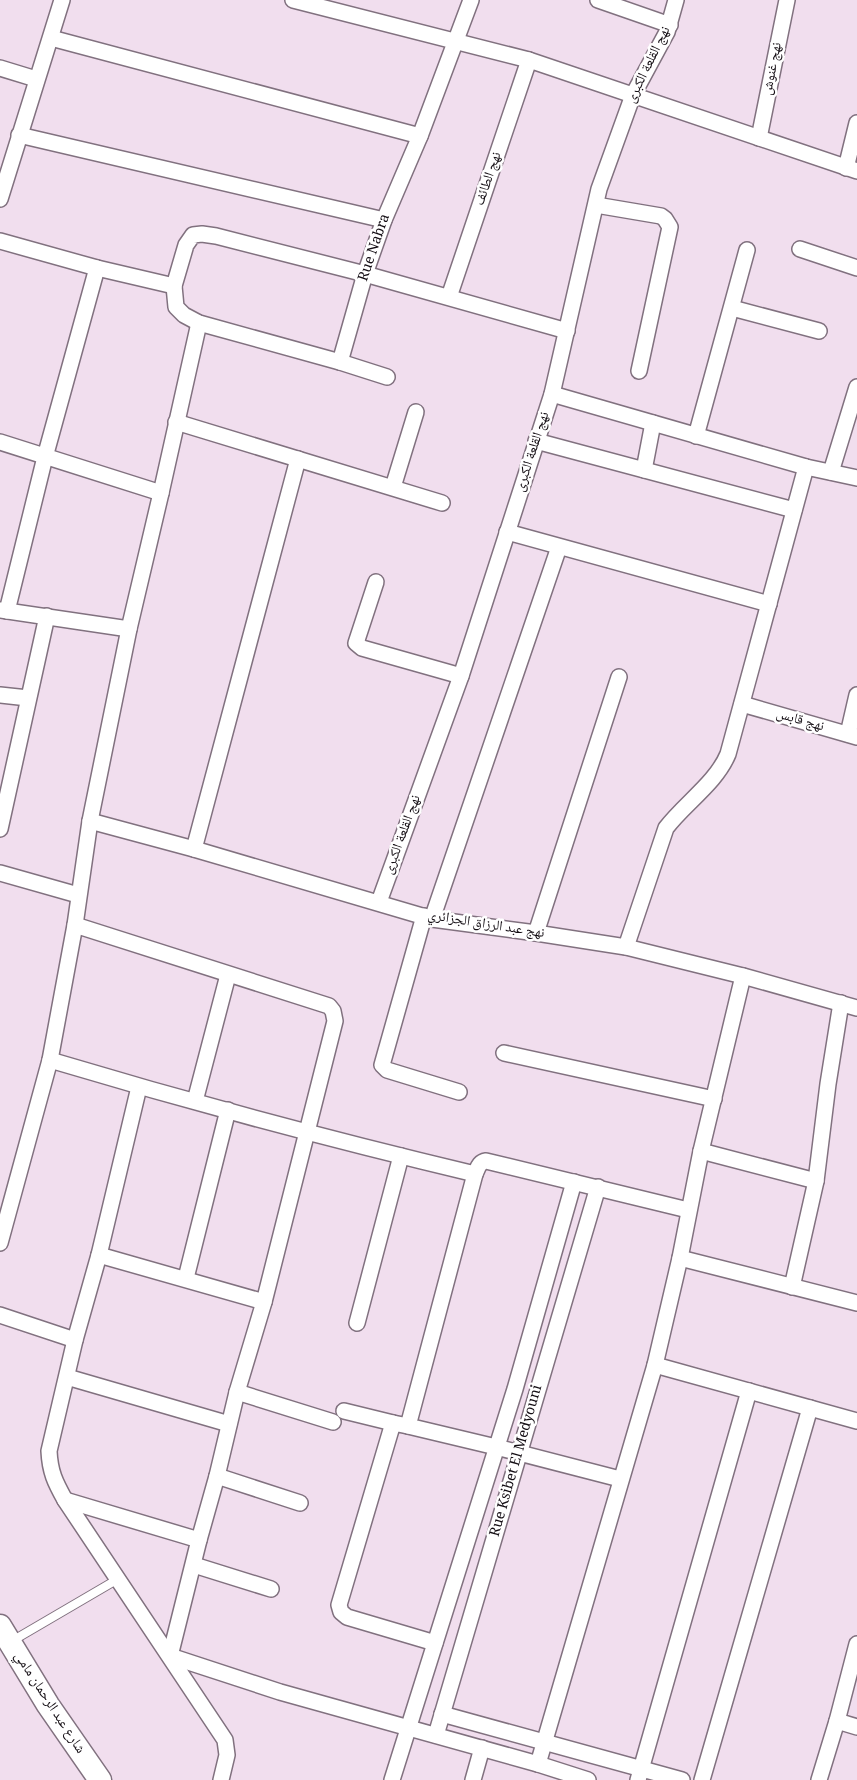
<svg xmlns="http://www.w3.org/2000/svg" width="857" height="1780" viewBox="0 0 857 1780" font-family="Georgia,'Noto Naskh Arabic',serif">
	<rect width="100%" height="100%" fill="#f1deee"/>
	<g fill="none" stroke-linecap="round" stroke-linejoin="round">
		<g stroke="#81717f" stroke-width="10">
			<polyline id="lane" points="12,1641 118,1579"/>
		</g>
		<g stroke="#81717f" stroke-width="18">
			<g id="street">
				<polyline points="293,0 529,60 857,171"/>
				<polyline points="598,0 670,25"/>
				<polyline points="51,38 420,136"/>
				<polyline points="0,68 36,79"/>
				<polyline points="19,135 384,220"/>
				<polyline points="759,138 787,0"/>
				<polyline points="846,168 857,123"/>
				<polyline points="0,199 62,0"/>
				<polyline points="596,205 661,216 665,219 670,227 639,371"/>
				<polyline points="0,241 97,268 174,286"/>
				<polyline points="800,249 857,268"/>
				<polyline points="449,297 529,60"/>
				<polyline points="732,308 819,331"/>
				<polyline points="340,362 365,274 384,220 420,136 471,0"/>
				<polyline points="387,377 340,362 199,323 184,315 176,307 174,286 186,245 193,235 202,234 216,236 365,274 567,331"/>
				<polyline points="552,394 806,467 857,478"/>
				<polyline points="176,422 442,503"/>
				<polyline points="696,436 747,250"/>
				<polyline points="536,441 794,510"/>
				<polyline points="0,442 161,493"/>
				<polyline points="644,470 653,423"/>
				<polyline points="831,472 857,387"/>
				<polyline points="393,487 416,412"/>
				<polyline points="507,532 769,604"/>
				<polyline points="376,582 356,643 362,648 461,676"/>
				<polyline points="0,610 129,629"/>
				<polyline points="7,611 45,457 97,268"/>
				<polyline points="0,695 28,698"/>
				<polyline points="742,704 857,737"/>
				<polyline points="848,734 857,695"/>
				<polyline points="90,821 194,849 432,919 536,933 626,947 743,976 857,1008"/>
				<polyline points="0,829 47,616"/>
				<polyline points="194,849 298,459"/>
				<polyline points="0,873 78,895"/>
				<polyline points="379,902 461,676 552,394 599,189 633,95 667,32 676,0"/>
				<polyline points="424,916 382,1065 387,1070 459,1092"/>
				<polyline points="432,919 559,547"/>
				<polyline points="75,925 329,1006 333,1011 335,1021 264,1302 237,1392 217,1476 199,1540 170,1656"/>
				<polyline points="536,933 619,677"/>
				<path d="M626 947 666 828C685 803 716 783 728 754L806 467"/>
				<polyline points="504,1053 714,1099"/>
				<path d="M50 1060C190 1102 332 1140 475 1174 478 1168 479 1162 486 1161L688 1210"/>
				<path d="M139 1087 99 1255 75 1340 49 1451C50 1472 55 1482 65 1500L225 1740 227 1755 221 1780"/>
				<polyline points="195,1101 228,975"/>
				<polyline points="701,1151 816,1181"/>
				<polyline points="475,1174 408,1426 496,1447 620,1479"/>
				<polyline points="0,1243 50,1060 75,925 90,821 129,629 161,493 199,323"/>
				<polyline points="99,1255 264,1302"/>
				<polyline points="680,1258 857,1303"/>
				<polyline points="186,1278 228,1110"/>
				<polyline points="792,1287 816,1181 828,1084 841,1003"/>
				<polyline points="0,1315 75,1340"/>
				<polyline points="357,1323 401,1156"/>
				<polyline points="655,1365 857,1421"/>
				<polyline points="67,1377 229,1424"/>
				<polyline points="237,1392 333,1422"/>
				<polyline points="344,1411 393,1423"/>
				<polyline points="408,1426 393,1423 339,1605 341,1612 347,1617 435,1643"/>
				<polyline points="217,1476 300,1503"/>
				<polyline points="65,1500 199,1540"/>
				<polyline points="194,1565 271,1589"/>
				<polyline points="170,1656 280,1692 538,1764 588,1780"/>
				<polyline points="442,1714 682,1780"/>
				<polyline points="837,1721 857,1727"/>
				<polyline points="436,1735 598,1187"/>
				<polyline points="538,1764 655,1365 680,1258 701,1151 743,976"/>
				<polyline points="392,1780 515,1389 574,1182"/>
				<polyline points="473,1780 482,1748"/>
				<polyline points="638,1780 749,1391"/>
				<polyline points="702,1780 810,1408"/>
				<polyline points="819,1780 837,1721 857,1644"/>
			</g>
		</g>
		<g stroke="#81717f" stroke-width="25">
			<polyline id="secondary" points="0,1626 48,1705 100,1780"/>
		</g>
		<use href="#lane" stroke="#fff" stroke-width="8"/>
		<use href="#street" stroke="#fff" stroke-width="15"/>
		<use href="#secondary" stroke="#fff" stroke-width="22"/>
	</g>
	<g text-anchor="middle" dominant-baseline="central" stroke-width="5" stroke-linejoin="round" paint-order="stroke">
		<g font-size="14" fill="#130d13" stroke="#fff">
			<text transform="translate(649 65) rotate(-64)">نهج القلعة الكبرى</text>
			<text transform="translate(773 69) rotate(-79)">نهج غنوش</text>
			<text transform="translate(489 179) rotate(-71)">نهج الطائف</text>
			<text transform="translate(375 248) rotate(-71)">Rue Nabra</text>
			<text transform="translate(533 452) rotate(-72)">نهج القلعة الكبرى</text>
			<text transform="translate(800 721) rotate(16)">نهج قابس</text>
			<text transform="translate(403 835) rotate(-70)">نهج القلعة الكبرى</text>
			<text transform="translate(486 925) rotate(9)">نهج عبد الرزاق الجزائري</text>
			<text transform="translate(517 1461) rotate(-74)">Rue Ksibet El Medyouni</text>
			<text transform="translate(49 1703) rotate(57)">شارع عبد الرحمان مامي</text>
		</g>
	</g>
</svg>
